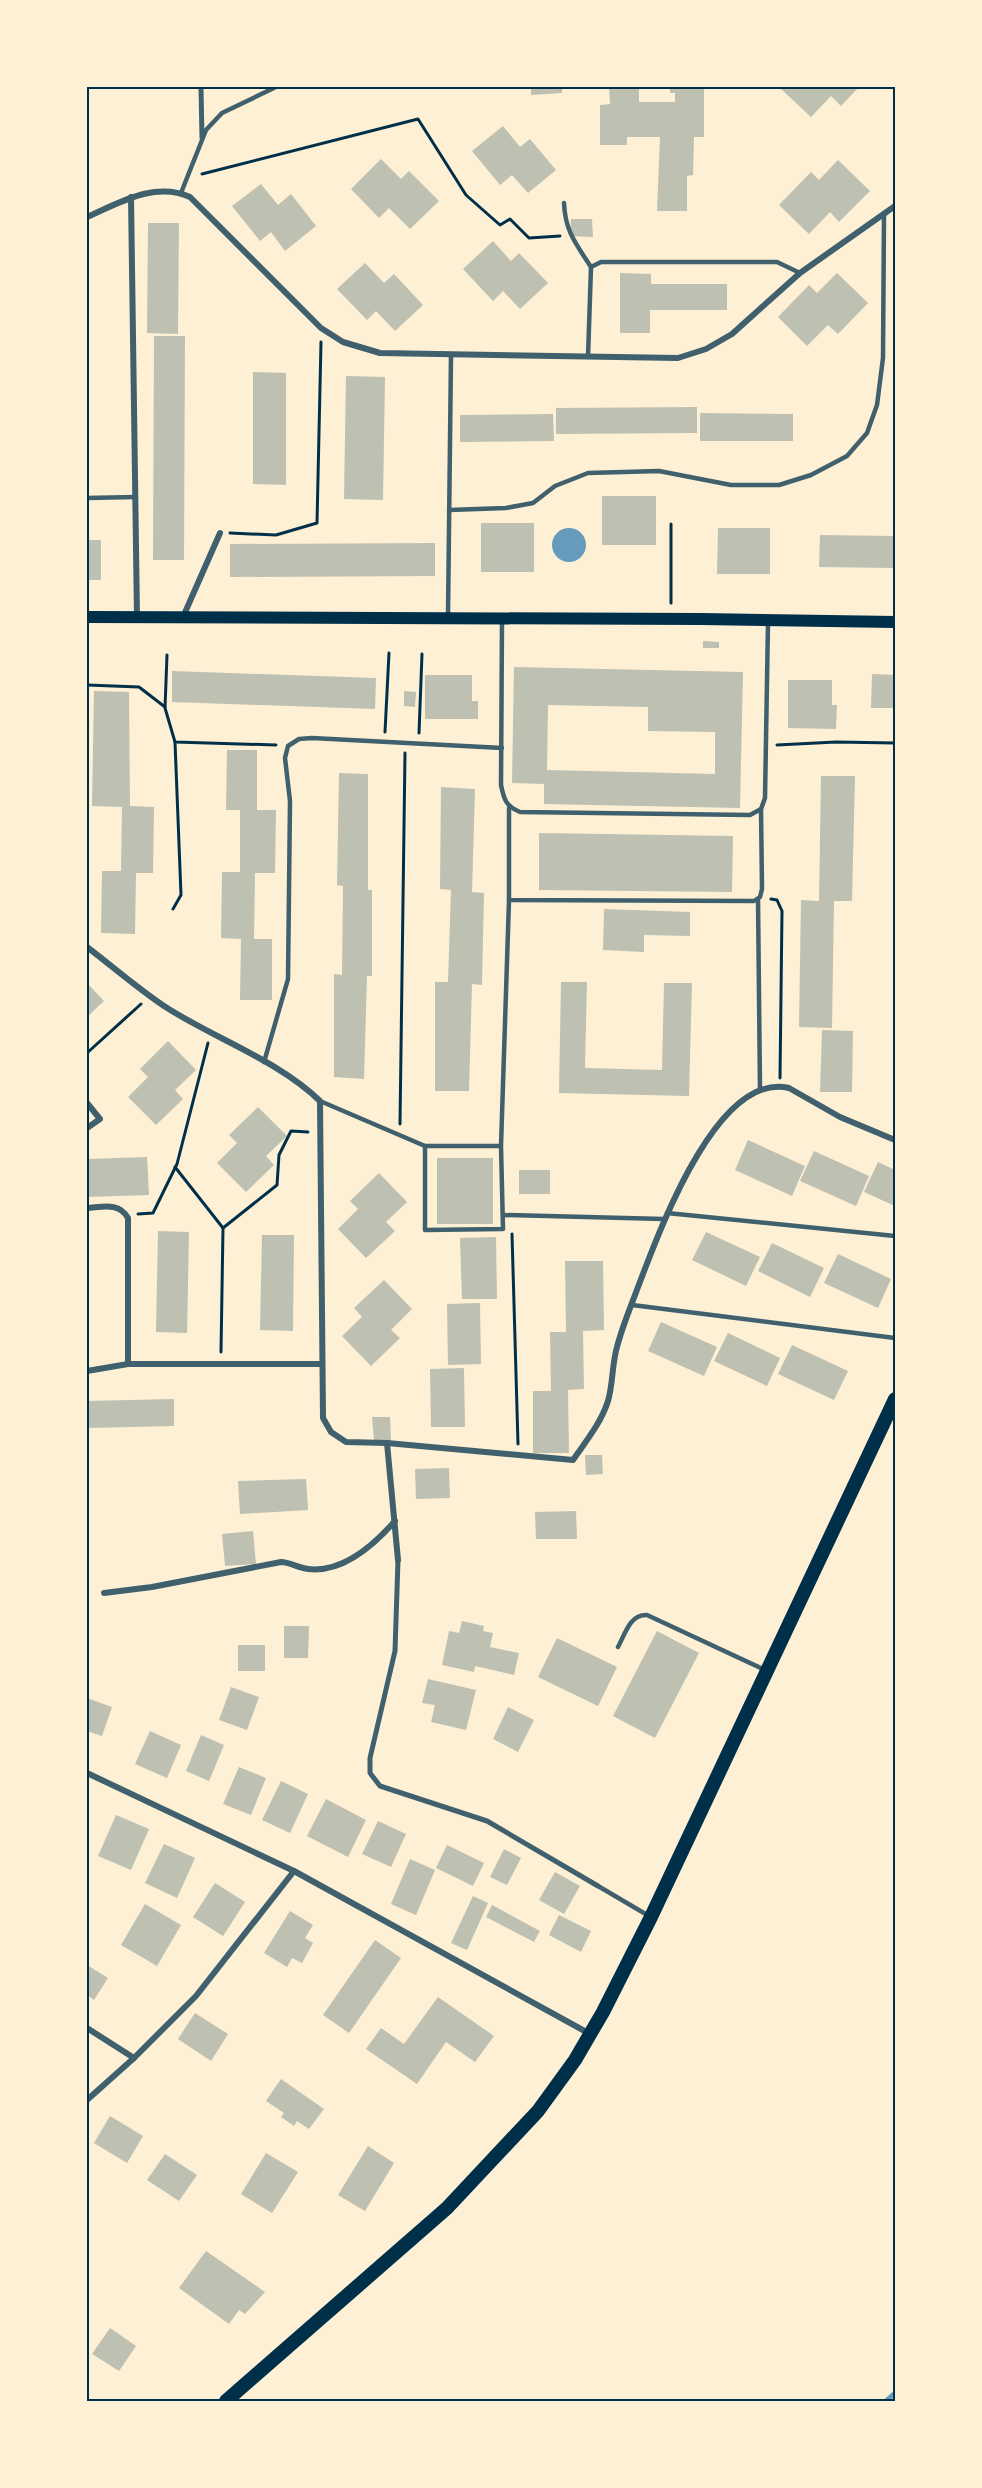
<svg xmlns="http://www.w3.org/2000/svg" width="982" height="2488" viewBox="0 0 982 2488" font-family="Raleway,sans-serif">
	<rect width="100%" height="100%" fill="#fdf0d5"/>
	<circle fill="#669bbc" cx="569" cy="545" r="17"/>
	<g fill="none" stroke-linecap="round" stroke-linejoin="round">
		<polyline stroke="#669bbc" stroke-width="5" points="886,2401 895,2393"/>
	</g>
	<g fill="#bec0b2" fill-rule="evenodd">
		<polygon points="531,87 562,87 562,93 531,95"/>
		<polygon points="609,87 639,87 639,102 675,102 675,93 670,93 670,87 704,87 704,137 694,137 693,175 687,176 687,211 657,211 660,137 627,137 627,145 600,145 600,105 610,104"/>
		<polygon points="783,87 859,87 841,106 831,96 811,117 781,89"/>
		<polygon points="503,126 520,147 530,139 556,170 528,193 512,175 500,185 472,151"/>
		<polygon points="381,159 401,179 409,171 439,201 410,229 389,208 379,218 351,189"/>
		<polygon points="838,160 870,191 839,222 830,212 809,234 779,205 811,172 819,180"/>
		<polygon points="261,184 278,205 291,194 316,226 285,251 271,232 260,241 232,206"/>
		<polygon points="571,219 592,219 593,237 570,236"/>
		<polygon points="148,223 179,223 178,334 147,333"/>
		<polygon points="493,241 511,261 519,253 548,283 520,309 503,291 493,301 463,269"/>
		<polygon points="365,263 384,283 394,274 423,305 395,331 376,311 367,320 337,289"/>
		<polygon points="620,273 651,274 651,284 727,284 727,310 650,310 650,333 620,333"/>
		<polygon points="837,273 868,303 838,334 828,325 807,346 778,317 809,285 817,293"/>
		<polygon points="154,336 185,336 184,560 153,560"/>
		<polygon points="253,372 286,373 286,485 253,484"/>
		<polygon points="346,376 385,377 383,500 344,499"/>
		<polygon points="697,407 697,433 556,434 556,408"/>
		<polygon points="700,413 793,414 793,441 700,441"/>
		<polygon points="553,414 554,441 460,442 460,415"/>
		<rect x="602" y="496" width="54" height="49"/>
		<rect x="481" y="523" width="53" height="49"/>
		<polygon points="718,528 770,528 770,574 717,574"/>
		<polygon points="820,535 895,536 895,568 819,567"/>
		<rect x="87" y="540" width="14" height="40"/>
		<polygon points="435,543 435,576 230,577 230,544"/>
		<polygon points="703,641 719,642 719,648 703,648"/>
		<path d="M514 667 743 672 740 808 544 804V784L512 783ZM548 705 648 707V731L715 732V774L547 770Z"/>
		<polygon points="172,671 376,678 375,709 172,702"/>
		<polygon points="872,674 895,675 895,708 871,708"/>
		<polygon points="425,675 472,675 472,701 478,701 478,719 425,719"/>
		<polygon points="788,680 832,680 832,705 837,705 836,729 788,728"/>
		<polygon points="94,691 129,692 130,806 154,807 153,873 136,873 135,934 101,933 102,871 121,871 122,807 92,806"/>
		<polygon points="404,691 416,692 415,707 404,706"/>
		<polygon points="227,750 257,750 257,810 276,810 275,873 255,873 254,939 272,939 272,1000 240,1000 241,939 221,938 222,872 240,872 240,810 226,810"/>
		<polygon points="339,773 368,774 368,890 372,890 372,976 367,976 364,1079 334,1077 334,974 342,975 343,886 337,885"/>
		<polygon points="821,776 855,776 852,901 834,901 832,1028 799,1027 801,900 819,901"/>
		<polygon points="441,787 475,789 472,892 484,893 482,985 472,984 469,1091 435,1091 435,982 448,982 451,890 440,889"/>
		<polygon points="539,833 733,836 732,892 539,890"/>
		<polygon points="604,909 690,912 690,936 644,935 644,952 603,950"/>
		<polygon points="561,982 587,982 585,1068 662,1070 664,983 692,983 689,1096 559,1093"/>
		<polygon points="87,983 104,1001 87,1017"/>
		<polygon points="822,1030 853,1031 852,1092 820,1092"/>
		<polygon points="168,1041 196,1070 175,1090 183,1099 156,1125 128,1097 148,1077 140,1069"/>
		<polygon points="258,1107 287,1136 266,1156 274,1165 246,1192 217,1163 237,1143 229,1135"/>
		<polygon points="748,1140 805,1166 792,1196 735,1170"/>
		<polygon points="814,1151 869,1176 856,1206 800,1181"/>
		<polygon points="147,1157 149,1195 87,1197 87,1159"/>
		<rect x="437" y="1158" width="56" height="66"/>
		<polygon points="878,1162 895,1170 895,1206 864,1192"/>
		<rect x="519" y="1170" width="31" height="24"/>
		<polygon points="379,1173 407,1202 386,1222 395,1231 366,1258 338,1229 358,1209 350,1201"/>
		<polygon points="158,1231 189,1232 187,1333 156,1332"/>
		<polygon points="706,1232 760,1257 746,1286 692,1260"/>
		<polygon points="262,1235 294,1235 293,1331 260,1330"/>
		<polygon points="496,1237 497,1299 462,1299 460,1238"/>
		<polygon points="772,1243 824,1268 810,1297 758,1271"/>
		<polygon points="838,1254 891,1279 878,1308 824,1283"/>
		<polygon points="565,1261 603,1261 604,1330 583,1331 584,1389 568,1390 569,1453 533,1453 533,1391 551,1391 550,1332 566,1332"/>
		<polygon points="384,1280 412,1309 391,1330 400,1338 371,1366 342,1336 362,1317 354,1308"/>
		<polygon points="480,1303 481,1364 448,1365 447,1304"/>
		<polygon points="661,1322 717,1347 704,1376 648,1351"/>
		<polygon points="728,1333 780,1358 767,1386 714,1361"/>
		<polygon points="792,1345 848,1371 834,1400 778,1374"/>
		<polygon points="464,1368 465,1427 431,1427 430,1369"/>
		<polygon points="174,1399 174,1426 87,1428 87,1401"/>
		<polygon points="372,1417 390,1417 391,1441 374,1440"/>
		<polygon points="585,1455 602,1455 603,1474 586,1475"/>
		<polygon points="449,1468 450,1498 416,1499 415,1469"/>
		<polygon points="306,1479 308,1510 240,1514 238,1481"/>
		<polygon points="576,1511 577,1539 536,1539 535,1512"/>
		<polygon points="253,1531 256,1564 225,1566 222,1534"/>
		<polygon points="462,1621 484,1626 483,1631 493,1633 490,1647 519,1653 514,1675 475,1666 474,1672 442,1665 449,1631 459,1633"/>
		<polygon points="284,1626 309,1626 308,1658 284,1658"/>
		<polygon points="657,1631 699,1653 655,1738 613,1716"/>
		<polygon points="557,1638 617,1667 598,1706 538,1677"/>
		<rect x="238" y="1645" width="27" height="26"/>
		<polygon points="428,1679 476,1690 466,1730 431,1722 435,1705 422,1703"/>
		<polygon points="231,1687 259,1697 247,1730 219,1720"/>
		<polygon points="87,1698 112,1707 102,1736 87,1731"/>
		<polygon points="508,1707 534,1720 518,1752 493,1739"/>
		<polygon points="150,1731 181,1745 167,1778 135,1764"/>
		<polygon points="201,1735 224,1745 209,1781 186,1771"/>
		<polygon points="239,1767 266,1778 251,1815 223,1804"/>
		<polygon points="281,1781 308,1794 290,1833 262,1820"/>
		<polygon points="326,1799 366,1820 348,1857 307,1836"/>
		<polygon points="116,1815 149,1829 131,1870 98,1856"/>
		<polygon points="378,1821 406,1834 391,1867 362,1854"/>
		<polygon points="164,1844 195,1858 177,1898 145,1883"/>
		<polygon points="447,1845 484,1863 473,1886 436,1868"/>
		<polygon points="504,1849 521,1858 507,1885 490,1877"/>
		<polygon points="410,1859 435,1870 416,1915 391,1904"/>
		<polygon points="555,1872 580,1886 564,1914 539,1900"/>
		<polygon points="215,1883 245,1902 223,1936 193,1917"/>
		<polygon points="473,1896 488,1903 467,1950 451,1943"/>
		<polygon points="145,1904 181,1925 157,1966 121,1945"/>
		<polygon points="492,1905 540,1931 534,1942 486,1917"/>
		<polygon points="290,1911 313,1925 305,1938 313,1943 302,1963 292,1958 287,1967 264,1953"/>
		<polygon points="559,1915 591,1931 581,1952 549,1935"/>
		<polygon points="375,1940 401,1958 349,2033 323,2015"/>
		<polygon points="87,1965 108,1978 94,2000 87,1995"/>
		<polygon points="438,1997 494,2036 475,2062 446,2042 417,2084 366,2049 381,2028 404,2044"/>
		<polygon points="195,2013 228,2034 211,2061 178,2039"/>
		<polygon points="281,2079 324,2109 309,2129 297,2121 294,2126 281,2117 284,2113 266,2101"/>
		<polygon points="110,2116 143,2136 127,2163 94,2143"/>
		<polygon points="368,2146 394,2163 365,2211 338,2195"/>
		<polygon points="266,2153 298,2172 272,2213 241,2194"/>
		<polygon points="165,2154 197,2175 179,2201 147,2180"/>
		<polygon points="206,2251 265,2292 245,2314 239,2310 229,2324 179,2288"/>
		<polygon points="110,2328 136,2346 119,2371 92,2354"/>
	</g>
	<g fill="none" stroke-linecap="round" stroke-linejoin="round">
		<g stroke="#003049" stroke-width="3">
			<polyline points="202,174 418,119 466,195 500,225 510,219 529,238 560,236"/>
			<polyline points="671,524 671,603"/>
			<polyline points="230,533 276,535 317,523 321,342"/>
			<polyline points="167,655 165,708 175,742 276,745"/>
			<polyline points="87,685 139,687 165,707"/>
			<polyline points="385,732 389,653"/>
			<polyline points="419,733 422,654"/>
			<polyline points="777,745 836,742 895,743"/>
			<polyline points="771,899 777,900 782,911 780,1078"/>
			<polyline points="173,909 181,895 175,742"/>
			<polyline points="87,1053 141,1004"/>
			<polyline points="400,1124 405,753"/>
			<polyline points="175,1167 223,1228 277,1185 279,1155 291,1131 308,1132"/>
			<polyline points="138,1214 153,1213 177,1164 208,1043"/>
			<polyline points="512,1234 518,1444"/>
			<polyline points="221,1352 223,1228"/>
		</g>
		<g stroke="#3f606c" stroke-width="4.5">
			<polyline points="181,193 206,130 222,113 276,87"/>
			<path d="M564 203C565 231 576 244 591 267"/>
			<polyline points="588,357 591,267 601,262 777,262 800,273"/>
			<polyline points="87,498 135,497"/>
			<polyline points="449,510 506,508 533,503 555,486 588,473 659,471 731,485 779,485 811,475 847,456 867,433 877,405 883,358 884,214"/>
			<polyline points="448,616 451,355"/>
			<path d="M502 621 501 785C504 800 506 806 520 812L750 815 761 809 765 798 768 622"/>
			<polyline points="509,808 509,900 754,901 760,897 762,889 761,809"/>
			<polyline points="758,899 760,1090"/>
			<polyline points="264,1062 288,979 290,801 285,758 288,746 299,739 312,738 502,748"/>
			<polyline points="320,1101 425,1146"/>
			<polyline points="501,1146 425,1146 425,1230 503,1229 501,1146 509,900"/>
			<polyline points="667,1213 895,1236"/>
			<polyline points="503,1215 664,1219"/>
			<polyline points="632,1305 895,1338"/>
			<path d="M618 1647C625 1634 630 1614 647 1615L765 1670"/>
			<polyline points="598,1886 649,1916"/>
		</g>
		<g stroke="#3f606c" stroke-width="5">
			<polyline points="201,87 202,138"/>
			<polyline points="398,1560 395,1651 370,1758 370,1773 380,1786 487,1821 598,1886"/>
		</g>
		<g stroke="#3f606c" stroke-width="6">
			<polyline points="131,197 137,617"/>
			<path d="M87 217C119 203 155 181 190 197L321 328 343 342 380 353 678 358 706 349 732 334 800 273 895 206"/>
			<polyline points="183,617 220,533"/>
			<path d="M87 947C112 966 137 988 164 1006 213 1038 278 1060 320 1101L323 1418 331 1432 346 1442 387 1443 573 1460C586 1441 601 1423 608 1401 613 1384 612 1364 617 1347 622 1327 631 1306 638 1287 658 1235 716 1071 789 1088L840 1117 895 1140"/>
			<polyline points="87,1103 100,1119 87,1128"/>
			<path d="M87 1208C103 1207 119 1202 128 1218V1364"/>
			<polyline points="87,1371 128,1364 322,1364"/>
			<polyline points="387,1443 398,1560"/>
			<path d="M104 1593 152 1587 281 1562C290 1562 298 1568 308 1569 342 1573 374 1545 395 1521"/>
			<polyline points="87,1773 294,1871 590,2034"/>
			<polyline points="87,2028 134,2058"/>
			<polyline points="87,2100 134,2058 196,1996 294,1871"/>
		</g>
		<polyline stroke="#003049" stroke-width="12" points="87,617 701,619 895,622"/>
		<polyline stroke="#003049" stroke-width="14" points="226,2401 447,2208 538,2111 575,2060 603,2012 651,1917 895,1399"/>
	</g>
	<rect width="982" height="2488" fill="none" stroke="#fdf0d5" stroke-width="177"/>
	<rect x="88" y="88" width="806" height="2312" fill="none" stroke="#003049" stroke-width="2"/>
</svg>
